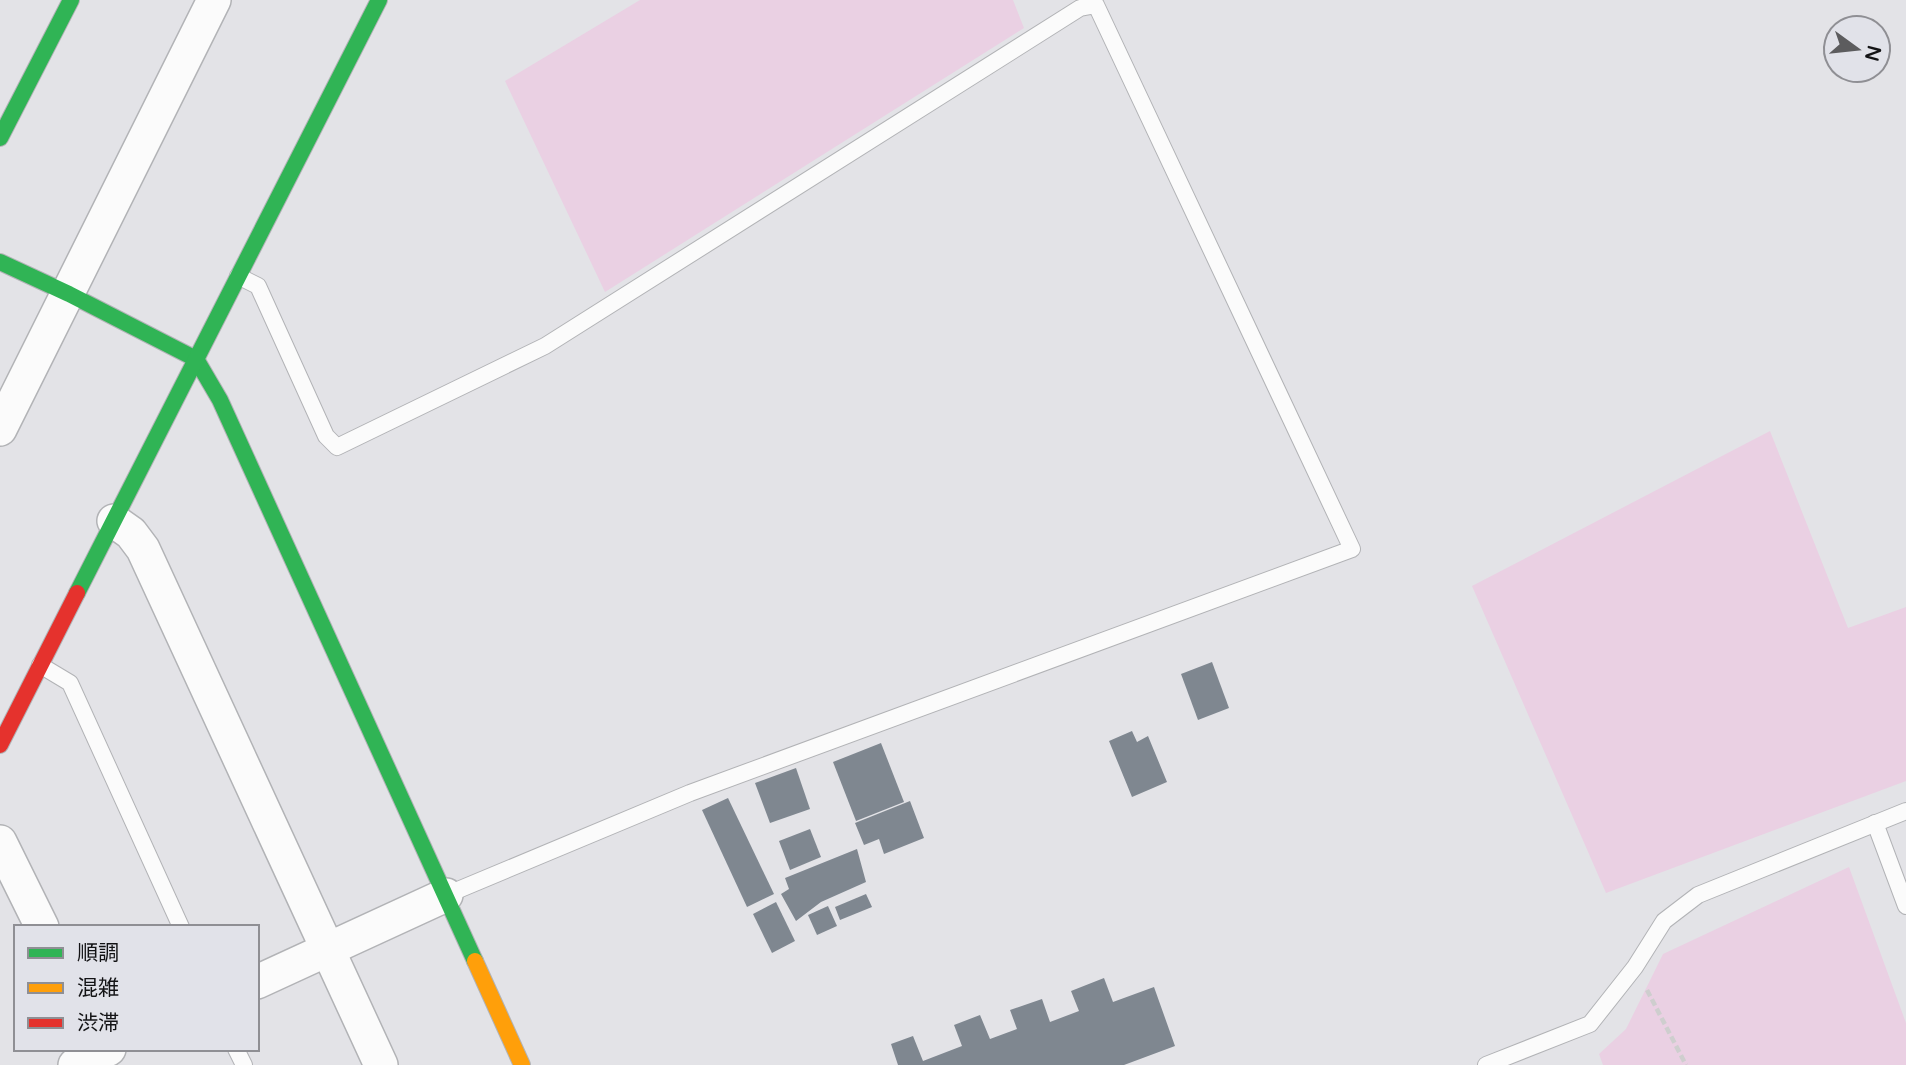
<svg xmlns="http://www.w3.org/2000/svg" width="1906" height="1065" viewBox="0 0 1906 1065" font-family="'Varela Round','Noto Sans JP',sans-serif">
	<rect width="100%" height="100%" fill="#e3e3e7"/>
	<g fill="#ead0e3">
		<polygon points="640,0 1013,0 1024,28 605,292 505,81"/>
		<polygon points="1770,431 1848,628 1906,607 1906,781 1606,893 1472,586"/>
		<polygon points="1849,867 1906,1023 1906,1065 1603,1065 1599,1054 1626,1029 1663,954"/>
	</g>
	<g fill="#7f8790">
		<polygon points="1212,662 1229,708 1198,720 1181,674"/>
		<polygon points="1132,731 1137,742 1148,736 1167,782 1132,797 1109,741"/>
		<polygon points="881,743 904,802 856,821 833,762"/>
		<polygon points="796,768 810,809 770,823 755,783"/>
		<polygon points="728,798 774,894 747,907 702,810"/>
		<polygon points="910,801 924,838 884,854 879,839 864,845 855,823"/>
		<polygon points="810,829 821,857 790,870 779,841"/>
		<polygon points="857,849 866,882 821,902 796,921 781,894 789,889 785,878"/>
		<polygon points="866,894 872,907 840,920 835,907"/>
		<polygon points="776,902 795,941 772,953 753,914"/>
		<polygon points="828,906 837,926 817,935 808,915"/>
		<polygon points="1104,978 1113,1002 1154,987 1175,1046 1124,1065 898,1065 891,1044 913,1036 923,1061 962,1046 954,1025 980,1015 990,1039 1017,1029 1010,1010 1042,999 1050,1022 1079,1011 1071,991"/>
	</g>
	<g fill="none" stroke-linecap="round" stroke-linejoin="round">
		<g stroke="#b2b3b6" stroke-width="18">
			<g id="lane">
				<polyline points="238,276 258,286 326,436 337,447 545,346 1080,8 1096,5 1352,549 690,793 446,895"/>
				<polyline points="40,665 70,683 181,927"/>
				<polyline points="1875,823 1906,906"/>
				<polyline points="236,1049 244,1065"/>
				<polyline points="1486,1065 1590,1024 1635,967 1664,921 1698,895 1906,811"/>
			</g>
		</g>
		<g stroke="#b2b3b6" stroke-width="36">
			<g id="street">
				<polyline points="0,429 214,0"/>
				<polyline points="114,521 131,533 143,549 381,1065"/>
				<polyline points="0,842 42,927"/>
				<polyline points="257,982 446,895"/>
				<polyline points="75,1065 109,1049"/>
			</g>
		</g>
		<g stroke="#b2b3b6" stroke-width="18">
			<g id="fast">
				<polyline points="0,138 71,0"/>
				<polyline points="0,262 69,294 196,359 220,400 475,961"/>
				<polyline points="77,593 379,0"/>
			</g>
		</g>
		<g stroke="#b2b3b6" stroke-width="18">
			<polyline id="slow" points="475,961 522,1065"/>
		</g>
		<g stroke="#b2b3b6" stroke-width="18">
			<polyline id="jam" points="0,745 77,593"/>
		</g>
		<polyline stroke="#cecece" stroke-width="4.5" stroke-dasharray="7 3.5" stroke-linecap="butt" points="1647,990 1686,1065"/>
		<use href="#lane" stroke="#fbfbfb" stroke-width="16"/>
		<use href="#street" stroke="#fbfbfb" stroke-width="33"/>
		<use href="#fast" stroke="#30b455" stroke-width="16"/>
		<use href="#slow" stroke="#ff9f0a" stroke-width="16"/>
		<use href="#jam" stroke="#e5322d" stroke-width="16"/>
	</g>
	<rect x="14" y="925" width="245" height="126" fill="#e1e2e9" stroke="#8f8f94" stroke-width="2"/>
	<rect x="28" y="948" width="35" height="10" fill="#30b455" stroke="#8f8f94" stroke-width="2"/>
	<text x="77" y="960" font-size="21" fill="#131315">順調</text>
	<rect x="28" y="983" width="35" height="10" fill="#ff9f0a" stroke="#8f8f94" stroke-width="2"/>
	<text x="77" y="995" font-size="21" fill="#131315">混雑</text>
	<rect x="28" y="1018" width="35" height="10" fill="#e5322d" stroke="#8f8f94" stroke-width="2"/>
	<text x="77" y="1030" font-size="21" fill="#131315">渋滞</text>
	<g transform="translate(1857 49) rotate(105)"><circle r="33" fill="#e1e2e9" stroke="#8f8f94" stroke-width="2"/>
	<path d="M0-5L12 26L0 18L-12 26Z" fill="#5c5c5e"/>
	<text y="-10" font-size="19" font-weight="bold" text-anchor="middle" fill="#131315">N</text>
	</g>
</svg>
